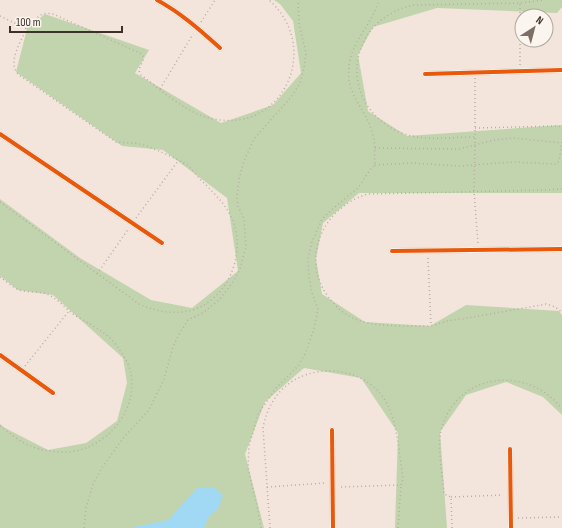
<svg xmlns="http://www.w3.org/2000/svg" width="562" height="528" viewBox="0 0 562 528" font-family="'Sofia Sans Condensed',sans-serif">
	<rect width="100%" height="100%" fill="#f3e5db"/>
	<polygon fill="#c2d4ae" points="274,0 562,0 562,7 557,13 437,8 373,27 358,55 368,111 407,136 562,125 562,193 359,193 323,223 316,259 322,294 365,322 430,326 466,305 559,311 562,315 562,415 543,397 506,382 466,395 440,432 447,528 395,528 398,433 361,378 304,368 265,402 245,454 264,528 0,528 0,424 5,428 48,450 86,443 117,421 127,383 123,358 53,295 18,290 0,276 0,199 80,258 151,300 192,308 238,271 227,198 163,150 122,146 16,72 27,29 45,14 149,50 135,73 221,123 273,105 301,73 293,21 280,4"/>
	<polygon fill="#a1d9f4" points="198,487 213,487 223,495 218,509 209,516 204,528 128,528 168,520"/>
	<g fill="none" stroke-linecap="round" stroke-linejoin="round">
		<g stroke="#b5ada4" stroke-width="1.5" stroke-dasharray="1 3" stroke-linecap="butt">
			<polyline points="0,16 27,29"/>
			<polyline points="201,22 215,0"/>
			<polyline points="520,65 520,3"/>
			<polyline points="475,78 475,145 474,191 478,244"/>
			<polyline points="160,89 193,34"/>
			<polyline points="475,128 557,126 562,127"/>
			<path d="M474 137C450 137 422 142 399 132 335 103 347 17 415 5L520 3 544 0"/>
			<polyline points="375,148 459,149 494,140 514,138 562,143"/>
			<polyline points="375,165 412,163 459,166 513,162 556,164 559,161 562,142"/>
			<path d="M562 189 547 190 368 194C344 201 325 219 318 243 313 262 316 279 327 295 346 323 370 325 402 326 411 326 420 326 429 326 435 325 441 323 447 321 454 320 461 319 468 318 494 313 520 309 546 304L555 307 562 312"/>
			<path d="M0 202 139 304C157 312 178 316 198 308 226 296 242 261 236 232 232 210 217 196 202 181 197 176 192 169 187 165 180 160 157 150 149 147 138 142 127 143 116 142L19 75C16 72 14 68 14 64 13 52 28 23 38 17 42 13 48 13 53 14L142 54C147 62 135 67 141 75 163 91 186 114 214 119 284 133 322 47 269 0"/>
			<polyline points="136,218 178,161"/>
			<polyline points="428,258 431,326"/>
			<polyline points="97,274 129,228"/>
			<path d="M0 277C6 281 13 288 20 290 28 293 39 291 47 294 57 298 65 308 73 314 89 324 106 331 117 346 121 352 125 358 128 364 145 406 105 453 63 452 50 452 36 449 24 443 16 439 8 431 0 426"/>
			<polyline points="25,366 69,311"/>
			<polyline points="267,487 325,483"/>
			<polyline points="451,497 503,495"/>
			<polyline points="518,518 562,517"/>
			<polyline points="84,528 86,508 93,484 103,466 124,437 149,410 164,379 173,347 178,336 188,320 204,312 220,299 233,282 240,269 246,247 244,219 238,206 237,197 239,179 244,161 254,139 292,96 300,83 304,68 306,53 299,24 298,0"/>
			<path d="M261 528 258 511 248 468 249 446 258 415 262 408 277 387 298 366 305 354 314 329 318 309 311 290 309 275 308 258 312 242 322 219 336 206 358 188 370 170 375 165C374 154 376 142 372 132 364 104 343 94 350 60 355 38 373 22 379 0"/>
			<path d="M270 528 263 428C270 391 296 370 333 371 353 372 371 381 383 397 398 419 399 454 403 479L401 485 339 487"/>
			<polyline points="398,528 401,486"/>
			<path d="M452 528 451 497 444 494C443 476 436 444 442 427 458 372 529 365 562 409"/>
		</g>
		<g stroke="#b6aea4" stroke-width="6">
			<path d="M157 0C181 13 200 30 220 48"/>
			<polyline points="425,74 562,70"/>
			<polyline points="0,134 162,243"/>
			<polyline points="392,251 562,249"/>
			<polyline points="0,355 53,393"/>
			<polyline points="332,430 333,528"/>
			<polyline points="510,449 511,528"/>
		</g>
		<g stroke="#fbf5f0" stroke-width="6">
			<g id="cycleway">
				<path d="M157 0C181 13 200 30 220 48"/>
				<polyline points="425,74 562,70"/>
				<polyline points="0,134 162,243"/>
				<polyline points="392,251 562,249"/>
				<polyline points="0,355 53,393"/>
				<polyline points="332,430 333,528"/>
				<polyline points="510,449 511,528"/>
			</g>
		</g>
		<use href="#cycleway" stroke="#e8590c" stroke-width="4"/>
	</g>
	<g transform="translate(534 28) rotate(36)"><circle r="19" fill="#fbf5f0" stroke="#afa6a0"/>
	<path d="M0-3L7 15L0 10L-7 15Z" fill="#7c6f66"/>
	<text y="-6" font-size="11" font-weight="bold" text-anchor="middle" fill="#3c3027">N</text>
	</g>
	<path d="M10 26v6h112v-6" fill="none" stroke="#3c3027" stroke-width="2"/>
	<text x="16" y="26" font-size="12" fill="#3c3027" stroke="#fbf5f0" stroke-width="3" paint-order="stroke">100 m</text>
</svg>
